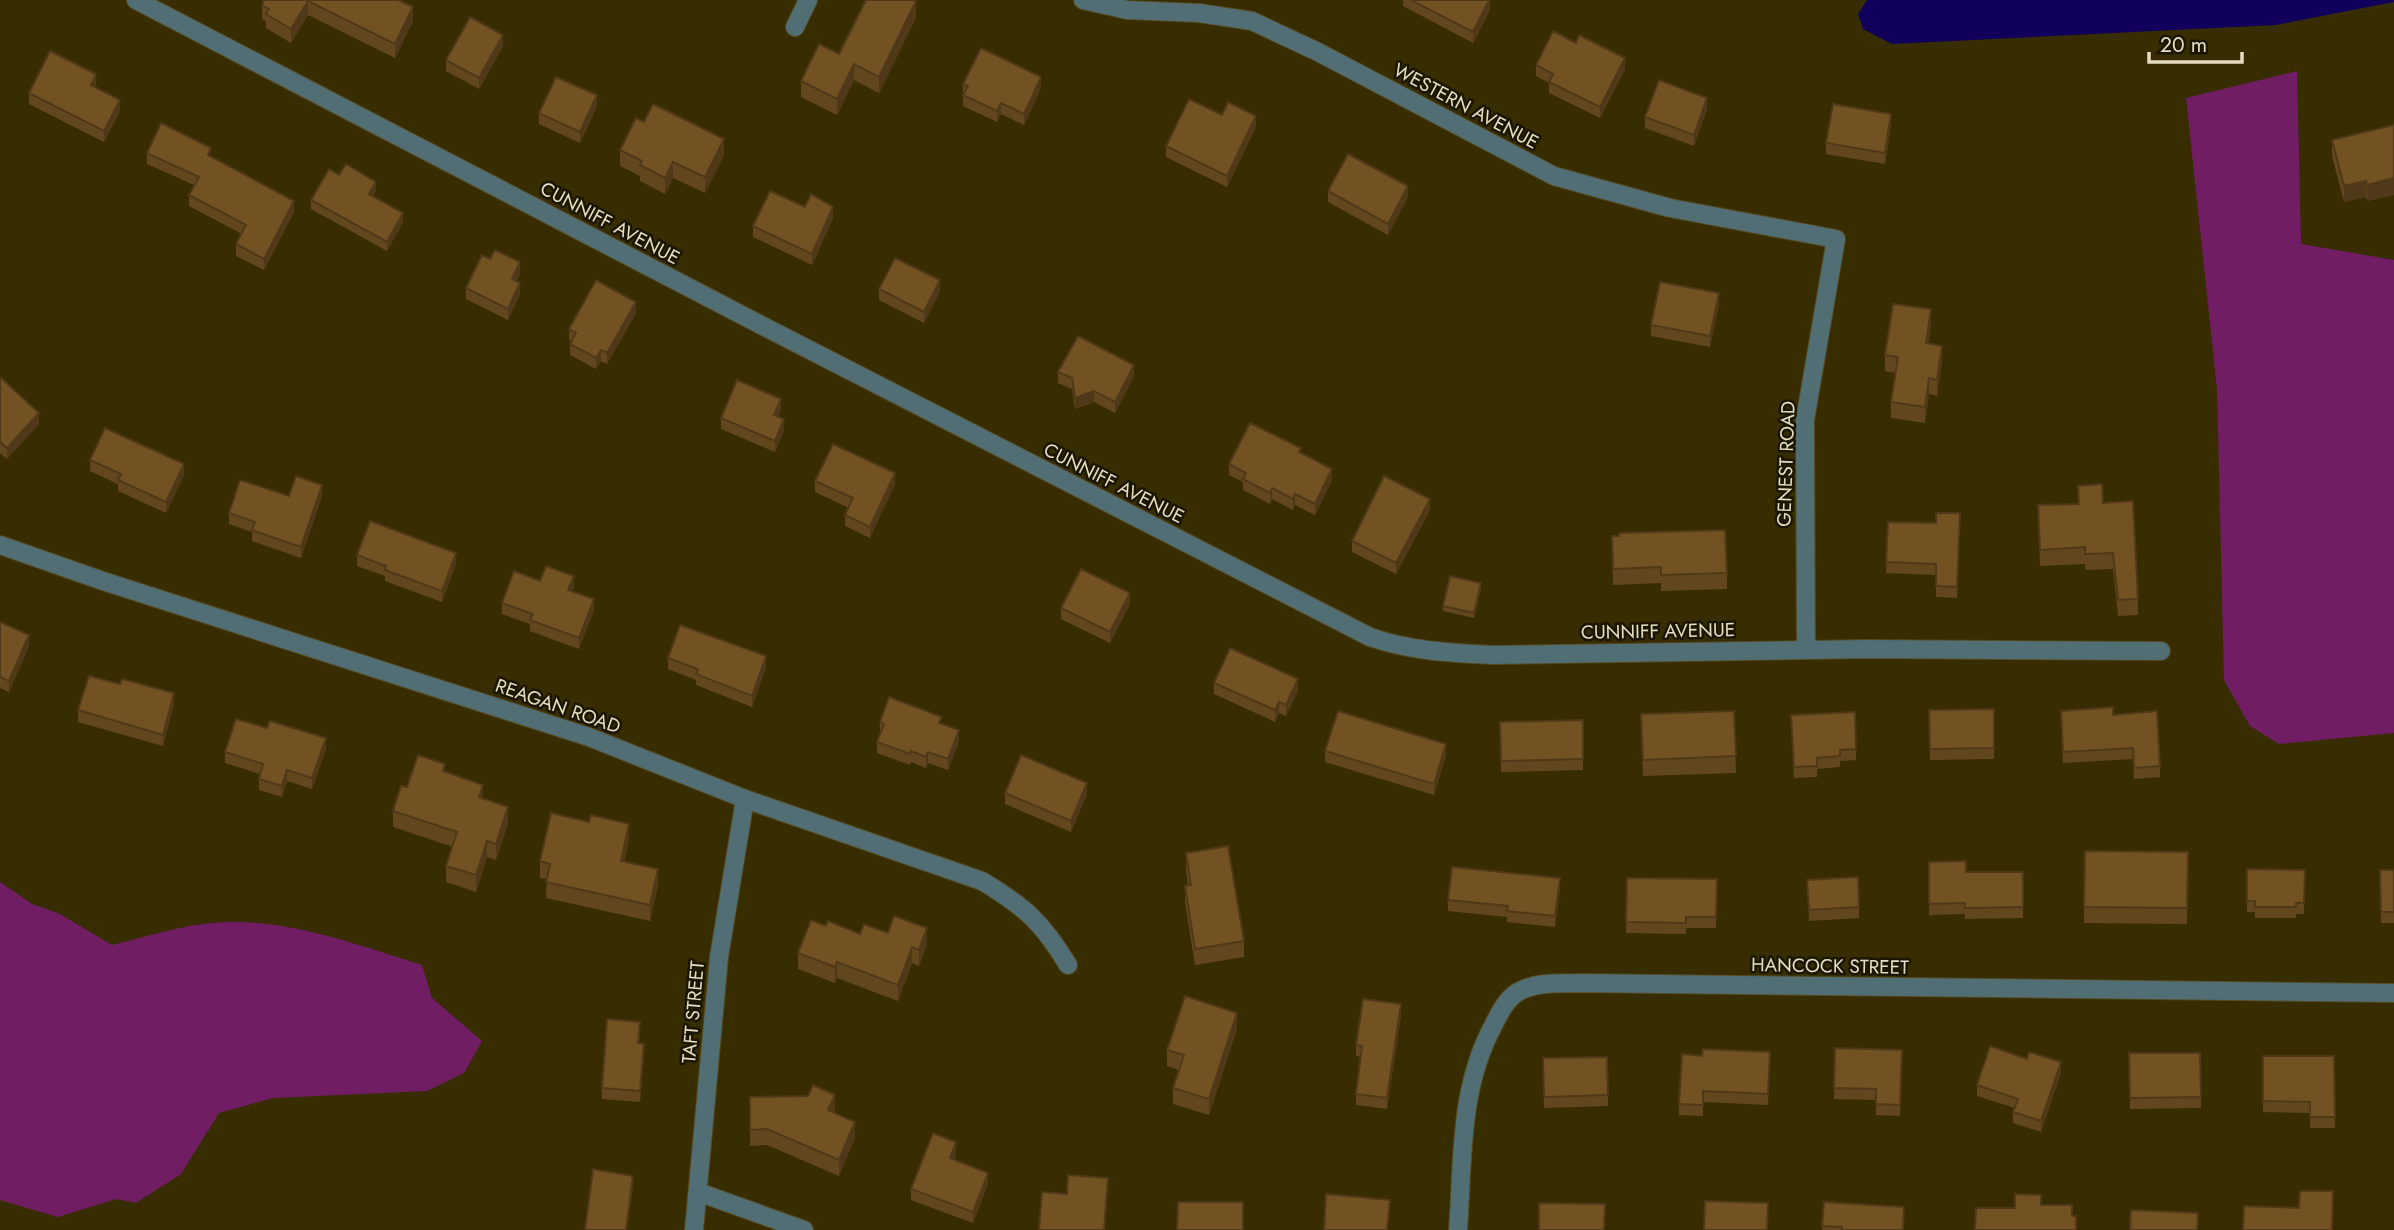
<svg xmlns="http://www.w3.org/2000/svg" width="2394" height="1230" viewBox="0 0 2394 1230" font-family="Jost,sans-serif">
	<rect width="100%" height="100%" fill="#382d00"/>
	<g fill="#701d64">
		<polygon points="2297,71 2301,244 2394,260 2394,733 2279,744 2250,726 2224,680 2217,389 2186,98"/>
		<path d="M0 882 32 904 60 914 112 945C150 936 194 921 233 922 298 922 361 946 422 965L432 998 482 1041 464 1073 427 1091 273 1098 219 1113 181 1174 136 1203 116 1199 58 1217 0 1200Z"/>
	</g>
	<polygon fill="#11005b" points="1867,0 2394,0 2394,2 2276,25 1892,44 1863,29 1858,14"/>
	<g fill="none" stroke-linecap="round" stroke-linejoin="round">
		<g stroke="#54491f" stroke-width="20">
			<g id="minor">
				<path d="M136 0 761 325 1370 637C1410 651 1451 653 1493 655L1866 649 2161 651"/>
				<polyline points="1083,0 1127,10 1199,13 1252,21 1318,52 1554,176 1670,208 1836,239 1805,420 1806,650"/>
				<polyline points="795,27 808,0"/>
				<path d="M0 545 103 581 589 737 745 799 982 881C1025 907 1042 922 1068 965"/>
				<polyline points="698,1192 804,1230"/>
				<polyline points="694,1230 719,957 745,799"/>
				<path d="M1458 1230C1463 1161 1459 1089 1493 1026 1499 1014 1506 999 1518 992 1537 981 1560 984 1581 983L2394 993"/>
			</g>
		</g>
		<use href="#minor" stroke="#526e75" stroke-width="18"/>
	</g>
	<g fill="#62471e">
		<polygon points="264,0 398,0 413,21 395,58 308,15 291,43 266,28 266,21 262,19 262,5"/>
		<polygon points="1403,0 1490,0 1490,10 1473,43 1403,6"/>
		<polygon points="916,18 879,93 854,80 837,115 801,97 801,81"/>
		<polygon points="503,46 479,89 446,71 446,60"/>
		<polygon points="1536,65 1625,69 1600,118 1549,93 1549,83 1536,76"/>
		<polygon points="963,84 1041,88 1024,125 1001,114 997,122 963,106"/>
		<polygon points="96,85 95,87 120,111 104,142 29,104 29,93"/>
		<polygon points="597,106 580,143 539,124 539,113"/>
		<polygon points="1707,109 1694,146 1645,128 1645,117"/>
		<polygon points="1222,115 1256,127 1227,187 1166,157 1166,146"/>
		<polygon points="644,122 724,155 705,193 673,178 665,194 640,181 640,176 620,166 620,150"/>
		<polygon points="1891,125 1885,164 1826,154 1826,143"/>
		<polygon points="2394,125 2394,195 2367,201 2366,197 2344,202 2332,156 2332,140"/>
		<polygon points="147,153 211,157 294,212 264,270 236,256 236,244 242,234 189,206 189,195 194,185 147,164"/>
		<polygon points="339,175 376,191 373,197 403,222 387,251 311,209 311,200"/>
		<polygon points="1328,191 1408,197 1388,235 1328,202"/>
		<polygon points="805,207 833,218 812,265 753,237 753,226"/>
		<polygon points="520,273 517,281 520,294 508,320 466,299 466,288"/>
		<polygon points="879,289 940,291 924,323 879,300"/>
		<polygon points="1719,304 1710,347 1651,336 1651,325"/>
		<polygon points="636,313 607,364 601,361 596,369 570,355 570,344 571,341 569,340 569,329"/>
		<polygon points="1931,326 1928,343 1942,362 1937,396 1929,394 1925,423 1891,418 1891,402 1896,373 1885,371 1885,355"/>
		<polygon points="1058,372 1134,376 1115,413 1094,402 1075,409 1072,389 1058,383"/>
		<polygon points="0,377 39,424 7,459 0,453"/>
		<polygon points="781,410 778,417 784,430 775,452 721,429 721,418"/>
		<polygon points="1301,453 1332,480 1315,515 1295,505 1293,510 1272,499 1270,504 1243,490 1243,482 1229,475 1229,464"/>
		<polygon points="90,460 184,475 166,513 118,491 118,484 90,471"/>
		<polygon points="815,481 895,484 870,538 845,526 845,515 849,508 815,492"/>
		<polygon points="2078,486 2103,503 2138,599 2138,615 2118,616 2113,569 2085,570 2085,564 2040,566 2038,505 2078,504"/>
		<polygon points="289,496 322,496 301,558 252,541 252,532 229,524 229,513"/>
		<polygon points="1430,510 1396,574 1352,552 1352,541"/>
		<polygon points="1960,513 1957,598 1936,597 1936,575 1886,573 1888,522 1936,523"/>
		<polygon points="1612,536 1727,573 1727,589 1661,591 1661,583 1613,585"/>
		<polygon points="357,555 456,564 442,602 385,581 385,576 357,566"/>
		<polygon points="540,581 574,587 572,591 594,610 579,649 530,631 530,624 502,614 502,603"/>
		<polygon points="1481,589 1474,618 1443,611 1443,606"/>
		<polygon points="1130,604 1110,643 1061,619 1061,608"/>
		<polygon points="0,622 29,646 9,692 0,688"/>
		<polygon points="668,658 766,667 752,707 696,685 696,680 668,669"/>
		<polygon points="1214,683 1298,690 1286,716 1279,713 1275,722 1214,694"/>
		<polygon points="174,704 163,746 78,722 78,710"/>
		<polygon points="1994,709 1994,759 1930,760 1929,710"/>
		<polygon points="1734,711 1736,773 1643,776 1641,730"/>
		<polygon points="2061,711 2113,715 2160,766 2160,777 2134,779 2133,759 2063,763"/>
		<polygon points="1855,712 1856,760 1840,761 1840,767 1817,769 1817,777 1794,778 1791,715"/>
		<polygon points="1583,720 1583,770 1501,772 1500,722"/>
		<polygon points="880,722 942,724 959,741 948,770 928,763 926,768 911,762 910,765 877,753 877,742 880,733"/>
		<polygon points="326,749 312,789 287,781 282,797 259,790 259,779 260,774 225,763 225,752"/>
		<polygon points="1325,751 1446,755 1434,795 1325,762"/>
		<polygon points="445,772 483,799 508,823 496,860 487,857 476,892 446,882 446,866 453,847 393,827 393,811 407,787"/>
		<polygon points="1005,793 1087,794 1071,832 1005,804"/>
		<polygon points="589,822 629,840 624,862 658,885 650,921 546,898 547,879 540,878 540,861"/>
		<polygon points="2085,851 2188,852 2187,924 2084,923"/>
		<polygon points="1186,853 1244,941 1244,957 1195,965 1185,902 1185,886 1188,885 1186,869"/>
		<polygon points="1929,862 1966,872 2023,872 2023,918 1965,919 1965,914 1929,915"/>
		<polygon points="2247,869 2305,870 2304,914 2296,914 2296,918 2255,918 2255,912 2247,912"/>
		<polygon points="2380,870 2394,870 2394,923 2381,923"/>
		<polygon points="1627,878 1717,879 1716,928 1686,928 1686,934 1626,933"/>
		<polygon points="1807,880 1859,907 1859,918 1809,921"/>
		<polygon points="1560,889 1555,927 1507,922 1507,917 1448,911 1448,900"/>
		<polygon points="826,926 860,934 888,933 927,944 919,966 912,963 898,1001 837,978 835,983 798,969 798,953"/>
		<polygon points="1401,1015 1387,1109 1356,1105 1356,1094 1361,1057 1356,1056 1356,1045"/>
		<polygon points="1237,1029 1209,1115 1173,1104 1173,1088 1179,1070 1167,1066 1167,1050"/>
		<polygon points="640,1033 639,1043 644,1055 640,1102 602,1099 602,1088"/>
		<polygon points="1835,1048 1902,1050 1900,1116 1876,1115 1876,1100 1834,1099"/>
		<polygon points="2129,1053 2200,1053 2201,1108 2130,1109"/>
		<polygon points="1702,1056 1770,1063 1768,1105 1703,1102 1703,1116 1679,1115 1679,1104"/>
		<polygon points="2263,1056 2334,1056 2335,1128 2310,1128 2310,1113 2263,1112"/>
		<polygon points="1607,1057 1608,1106 1544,1108 1543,1058"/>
		<polygon points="2061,1073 2041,1132 2013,1123 2013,1112 2015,1108 1977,1096 1977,1085"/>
		<polygon points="750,1097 835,1111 834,1113 855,1138 839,1176 767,1145 750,1146"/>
		<polygon points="956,1153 954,1160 988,1184 973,1223 911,1200 911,1189"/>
		<polygon points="1824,1202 1904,1230 1822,1230"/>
	</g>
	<g fill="#503918">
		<polygon points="1490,0 1490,10 1473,43 1473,32"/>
		<polygon points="308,1 308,15 291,43 291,29"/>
		<polygon points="916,1 916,18 879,93 879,77"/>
		<polygon points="413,7 413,21 395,58 395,44"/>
		<polygon points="503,35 503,46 479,89 479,78"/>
		<polygon points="1625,58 1625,69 1600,118 1600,107"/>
		<polygon points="854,64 854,80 837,115 837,99"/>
		<polygon points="96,74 96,85 91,96 91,85"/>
		<polygon points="1041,77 1041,88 1024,125 1024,114"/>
		<polygon points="597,95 597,106 580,143 580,132"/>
		<polygon points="1707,98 1707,109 1694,146 1694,135"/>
		<polygon points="120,100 120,111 104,142 104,131"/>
		<polygon points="1001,103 1001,114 997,122 997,111"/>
		<polygon points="1891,114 1891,125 1885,164 1885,153"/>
		<polygon points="1256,116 1256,127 1227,187 1227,176"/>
		<polygon points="724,139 724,155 705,193 705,177"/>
		<polygon points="673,162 673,178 665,194 665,178"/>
		<polygon points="2394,178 2394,195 2367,201 2367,185"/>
		<polygon points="2366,181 2366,197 2344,202 2344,186"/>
		<polygon points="376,182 376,191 369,204 369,194"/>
		<polygon points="1408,186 1408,197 1388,235 1388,224"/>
		<polygon points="294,201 294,212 264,270 264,259"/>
		<polygon points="833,207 833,218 812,265 812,254"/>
		<polygon points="403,213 403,222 387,251 387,242"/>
		<polygon points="520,262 520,273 512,290 512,279"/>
		<polygon points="940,280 940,291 924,323 924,312"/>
		<polygon points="520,283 520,294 508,320 508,309"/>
		<polygon points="1719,293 1719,304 1710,347 1710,336"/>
		<polygon points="636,302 636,313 607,364 607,353"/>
		<polygon points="1931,309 1931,326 1926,359 1926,343"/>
		<polygon points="1942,346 1942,362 1937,396 1937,380"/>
		<polygon points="601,350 601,361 596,369 596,358"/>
		<polygon points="1134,365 1134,376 1115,413 1115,402"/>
		<polygon points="1929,378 1929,394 1925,423 1925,407"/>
		<polygon points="1094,391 1094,402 1075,409 1075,398"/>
		<polygon points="781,399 781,410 774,426 774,415"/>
		<polygon points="39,413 39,424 7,459 7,448"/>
		<polygon points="784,419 784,430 775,452 775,441"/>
		<polygon points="184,464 184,475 166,513 166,502"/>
		<polygon points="1332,469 1332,480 1315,515 1315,504"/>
		<polygon points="895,473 895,484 870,538 870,527"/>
		<polygon points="322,485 322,496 301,558 301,547"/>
		<polygon points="1272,488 1272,499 1270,504 1270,493"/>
		<polygon points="1295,494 1295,505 1293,510 1293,499"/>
		<polygon points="1430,499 1430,510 1396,574 1396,563"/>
		<polygon points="456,553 456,564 442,602 442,591"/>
		<polygon points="574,576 574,587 568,601 568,590"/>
		<polygon points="1481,583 1481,589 1474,618 1474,613"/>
		<polygon points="1130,593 1130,604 1110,643 1110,632"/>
		<polygon points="594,599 594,610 579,649 579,638"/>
		<polygon points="29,635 29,646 9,692 9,681"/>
		<polygon points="766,656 766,667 752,707 752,696"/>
		<polygon points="1298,679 1298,690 1286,716 1286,705"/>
		<polygon points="174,693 174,704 163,746 163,735"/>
		<polygon points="1279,702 1279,713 1275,722 1275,710"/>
		<polygon points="959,730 959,741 948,770 948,759"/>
		<polygon points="326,738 326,749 312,789 312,778"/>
		<polygon points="1446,744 1446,755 1434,795 1434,784"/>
		<polygon points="928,752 928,763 926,768 926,757"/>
		<polygon points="287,770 287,781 282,797 282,786"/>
		<polygon points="1087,783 1087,794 1071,832 1071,821"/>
		<polygon points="483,785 483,801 479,797"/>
		<polygon points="508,807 508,823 496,860 496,844"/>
		<polygon points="629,824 629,840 621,877 621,861"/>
		<polygon points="487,841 487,857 476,892 476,875"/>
		<polygon points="658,869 658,885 650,921 650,905"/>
		<polygon points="1560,878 1560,889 1555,927 1555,916"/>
		<polygon points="927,928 927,944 919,966 919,950"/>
		<polygon points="912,947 912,963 898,1001 898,985"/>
		<polygon points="837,962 837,978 835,983 835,967"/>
		<polygon points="1401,1004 1401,1015 1387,1109 1387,1098"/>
		<polygon points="1237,1013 1237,1029 1209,1115 1209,1099"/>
		<polygon points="644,1044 644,1055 640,1102 640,1091"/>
		<polygon points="2061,1062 2061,1073 2041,1132 2041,1121"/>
		<polygon points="835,1095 835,1111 828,1126 828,1110"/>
		<polygon points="855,1122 855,1138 839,1176 839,1160"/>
		<polygon points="956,1142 956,1153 950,1169 950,1158"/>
		<polygon points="988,1173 988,1184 973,1223 973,1212"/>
		<polygon points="633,1176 633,1187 627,1230 626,1230"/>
	</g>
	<g fill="#725223" stroke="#503918" stroke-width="2">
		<polygon points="264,0 398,0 413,7 395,44 308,1 291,29 266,14 269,9 262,5"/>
		<polygon points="866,0 913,0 916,1 879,77 854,64 837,99 801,81 819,44 839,54"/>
		<polygon points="1411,0 1489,0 1473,32"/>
		<polygon points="470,17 503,35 479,78 446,60"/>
		<polygon points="1553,31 1576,43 1579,35 1625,58 1600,107 1549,82 1553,74 1536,65"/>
		<polygon points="981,48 1041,77 1024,114 1001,103 997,111 963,95 968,86 963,84"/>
		<polygon points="50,51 96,74 91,85 120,100 104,131 29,93"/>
		<polygon points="556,77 597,95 580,132 539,113"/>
		<polygon points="1659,80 1707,98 1694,135 1645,117"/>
		<polygon points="1189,99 1222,115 1228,102 1256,116 1227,176 1166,146"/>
		<polygon points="653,104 724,139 705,177 673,162 665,178 640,165 642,161 620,150 636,118 644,122"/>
		<polygon points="1833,104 1891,114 1885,153 1826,143"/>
		<polygon points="161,123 211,148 208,155 294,201 264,259 236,244 246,225 189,195 199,177 147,153"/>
		<polygon points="2394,125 2394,178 2367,185 2366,181 2344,186 2332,140"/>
		<polygon points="1348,154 1408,186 1388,224 1328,191"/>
		<polygon points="346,164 376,182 369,194 403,213 387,242 311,200 329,169 339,175"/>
		<polygon points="770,191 805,207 811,194 833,207 812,254 753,226"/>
		<polygon points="495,250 520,262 512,279 520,283 508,309 466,288 482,255 490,259"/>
		<polygon points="895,258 940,280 924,312 879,289"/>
		<polygon points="596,280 636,302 607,353 601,350 596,358 570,344 576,333 569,329"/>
		<polygon points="1660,282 1719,293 1710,336 1651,325"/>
		<polygon points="1893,304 1931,309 1926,343 1942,346 1937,380 1929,378 1925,407 1891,402 1898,357 1885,355"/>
		<polygon points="1078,336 1134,365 1115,402 1094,391 1075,398 1072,378 1058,372"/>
		<polygon points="0,377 39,413 7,448 0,442"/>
		<polygon points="737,380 781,399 774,415 784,419 775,441 721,418"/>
		<polygon points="1250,423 1301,448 1299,452 1332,469 1315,504 1295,494 1293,499 1272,488 1270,493 1243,479 1246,473 1229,464"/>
		<polygon points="105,428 184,464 166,502 118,480 121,474 90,460"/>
		<polygon points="833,444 895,473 870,527 845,515 853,498 815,481"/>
		<polygon points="296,476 322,485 301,547 252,530 255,522 229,513 240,480 289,496"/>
		<polygon points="1384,476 1430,499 1396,563 1352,541"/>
		<polygon points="2102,484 2103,503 2133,501 2138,599 2118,600 2113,553 2085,554 2085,547 2040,550 2038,505 2079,504 2078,486"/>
		<polygon points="1936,513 1960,513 1957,587 1936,586 1936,564 1886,562 1888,522 1936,523"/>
		<polygon points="370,521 456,553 442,591 385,570 386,566 357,555"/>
		<polygon points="1725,530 1727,573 1661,575 1661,567 1613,569 1612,536 1619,536 1619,533"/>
		<polygon points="546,566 574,576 568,590 594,599 579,638 530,620 533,614 502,603 514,571 540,581"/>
		<polygon points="1081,569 1130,593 1110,632 1061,608"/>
		<polygon points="1450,576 1481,583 1474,613 1443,606"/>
		<polygon points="0,622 29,635 9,681 0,677"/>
		<polygon points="680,625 766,656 752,696 696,674 698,669 668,658"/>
		<polygon points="1230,648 1298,679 1286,705 1279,702 1275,710 1214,683"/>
		<polygon points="89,676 120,684 122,679 174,693 163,735 78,710"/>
		<polygon points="889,697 942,717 939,723 959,730 948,759 928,752 926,757 911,751 910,754 877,742 884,724 880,722"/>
		<polygon points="2113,707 2113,715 2157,711 2160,766 2134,768 2133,748 2063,752 2061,711"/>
		<polygon points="1994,709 1994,748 1930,749 1929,710"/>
		<polygon points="1338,711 1446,744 1434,784 1325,751"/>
		<polygon points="1734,711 1736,756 1643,760 1641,714"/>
		<polygon points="1855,712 1856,749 1840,750 1840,756 1817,758 1817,766 1794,767 1791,715"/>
		<polygon points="236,719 267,728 270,721 326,738 312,778 287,770 282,786 259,779 263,764 225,752"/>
		<polygon points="1583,720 1583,759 1501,761 1500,722"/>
		<polygon points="418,755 445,764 443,771 483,785 479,797 508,807 496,844 487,841 476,875 446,866 457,832 393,811 401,786 407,787"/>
		<polygon points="1021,755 1087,783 1071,821 1005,793"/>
		<polygon points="551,813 589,822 591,815 629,824 621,861 658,869 650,905 546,882 550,864 540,861"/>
		<polygon points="1228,846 1244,941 1195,949 1185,886 1191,885 1186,853"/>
		<polygon points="2085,851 2188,852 2187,908 2084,907"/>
		<polygon points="1966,861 1966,872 2023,872 2023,907 1965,908 1965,903 1929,904 1929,862"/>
		<polygon points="1452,867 1560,878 1555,916 1507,911 1508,906 1448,900"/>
		<polygon points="2247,869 2305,870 2304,903 2296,903 2296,907 2255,907 2255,901 2247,901"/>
		<polygon points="2380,870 2394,870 2394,912 2381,912"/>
		<polygon points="1858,877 1859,907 1809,910 1807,880"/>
		<polygon points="1627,878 1717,879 1716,917 1686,917 1686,923 1626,922"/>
		<polygon points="894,916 927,928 919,950 912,947 898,985 837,962 835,967 798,953 811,920 826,926 828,921 860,934 864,924 888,933"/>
		<polygon points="1185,996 1237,1013 1209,1099 1173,1088 1184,1055 1167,1050"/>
		<polygon points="1363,999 1401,1004 1387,1098 1356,1094 1362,1046 1356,1045"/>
		<polygon points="607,1019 640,1022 638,1043 644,1044 640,1091 602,1088"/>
		<polygon points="1990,1046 2027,1059 2029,1052 2061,1062 2041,1121 2013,1112 2018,1099 1977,1085"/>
		<polygon points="1835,1048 1902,1050 1900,1105 1876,1104 1876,1089 1834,1088"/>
		<polygon points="1703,1049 1770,1052 1768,1094 1703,1091 1703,1105 1679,1104 1682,1054 1702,1056"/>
		<polygon points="2129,1053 2200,1053 2201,1097 2130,1098"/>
		<polygon points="2263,1056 2334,1056 2335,1117 2310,1117 2310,1102 2263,1101"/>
		<polygon points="1607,1057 1608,1095 1544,1097 1543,1058"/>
		<polygon points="813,1085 835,1095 828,1110 855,1122 839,1160 767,1129 750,1130 750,1097 808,1096"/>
		<polygon points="933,1133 956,1142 950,1158 988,1173 973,1212 911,1189"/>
		<polygon points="593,1169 633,1176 626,1230 585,1230"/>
		<polygon points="1068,1175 1108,1178 1104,1230 1039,1230 1042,1192 1067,1194"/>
		<polygon points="2300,1191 2333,1191 2332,1230 2243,1230 2244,1206 2299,1208"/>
		<polygon points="1326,1194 1390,1200 1387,1230 1324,1230"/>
		<polygon points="2015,1194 2041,1195 2041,1205 2072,1205 2072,1216 2076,1216 2076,1230 1975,1230 1976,1208 2015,1208"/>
		<polygon points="1705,1201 1768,1203 1767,1230 1704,1230"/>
		<polygon points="1178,1202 1243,1202 1243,1230 1177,1230"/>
		<polygon points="1824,1202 1904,1207 1903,1230 1842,1230 1842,1227 1822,1226"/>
		<polygon points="1539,1203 1605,1204 1604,1230 1539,1230"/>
		<polygon points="2131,1210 2198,1213 2197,1230 2130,1230"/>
	</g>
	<g text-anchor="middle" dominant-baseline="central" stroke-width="5" stroke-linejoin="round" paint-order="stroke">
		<g font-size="19" fill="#e5ddc1" stroke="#1b1501">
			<text transform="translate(1466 106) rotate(28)">WESTERN AVENUE</text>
			<text transform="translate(610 223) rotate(28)">CUNNIFF AVENUE</text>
			<text transform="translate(1786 464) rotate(-88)">GENEST ROAD</text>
			<text transform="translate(1114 483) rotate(27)">CUNNIFF AVENUE</text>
			<text transform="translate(1658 631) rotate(-1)">CUNNIFF AVENUE</text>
			<text transform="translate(558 706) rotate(19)">REAGAN ROAD</text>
			<text transform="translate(1830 966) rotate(1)">HANCOCK STREET</text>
			<text transform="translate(693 1012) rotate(-85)">TAFT STREET</text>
		</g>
	</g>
	<path d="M2149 52v10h93v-10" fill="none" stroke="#e5ddc1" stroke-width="3.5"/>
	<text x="2160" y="52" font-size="21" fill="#e5ddc1" stroke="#1b1501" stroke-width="5" paint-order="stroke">20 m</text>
</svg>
